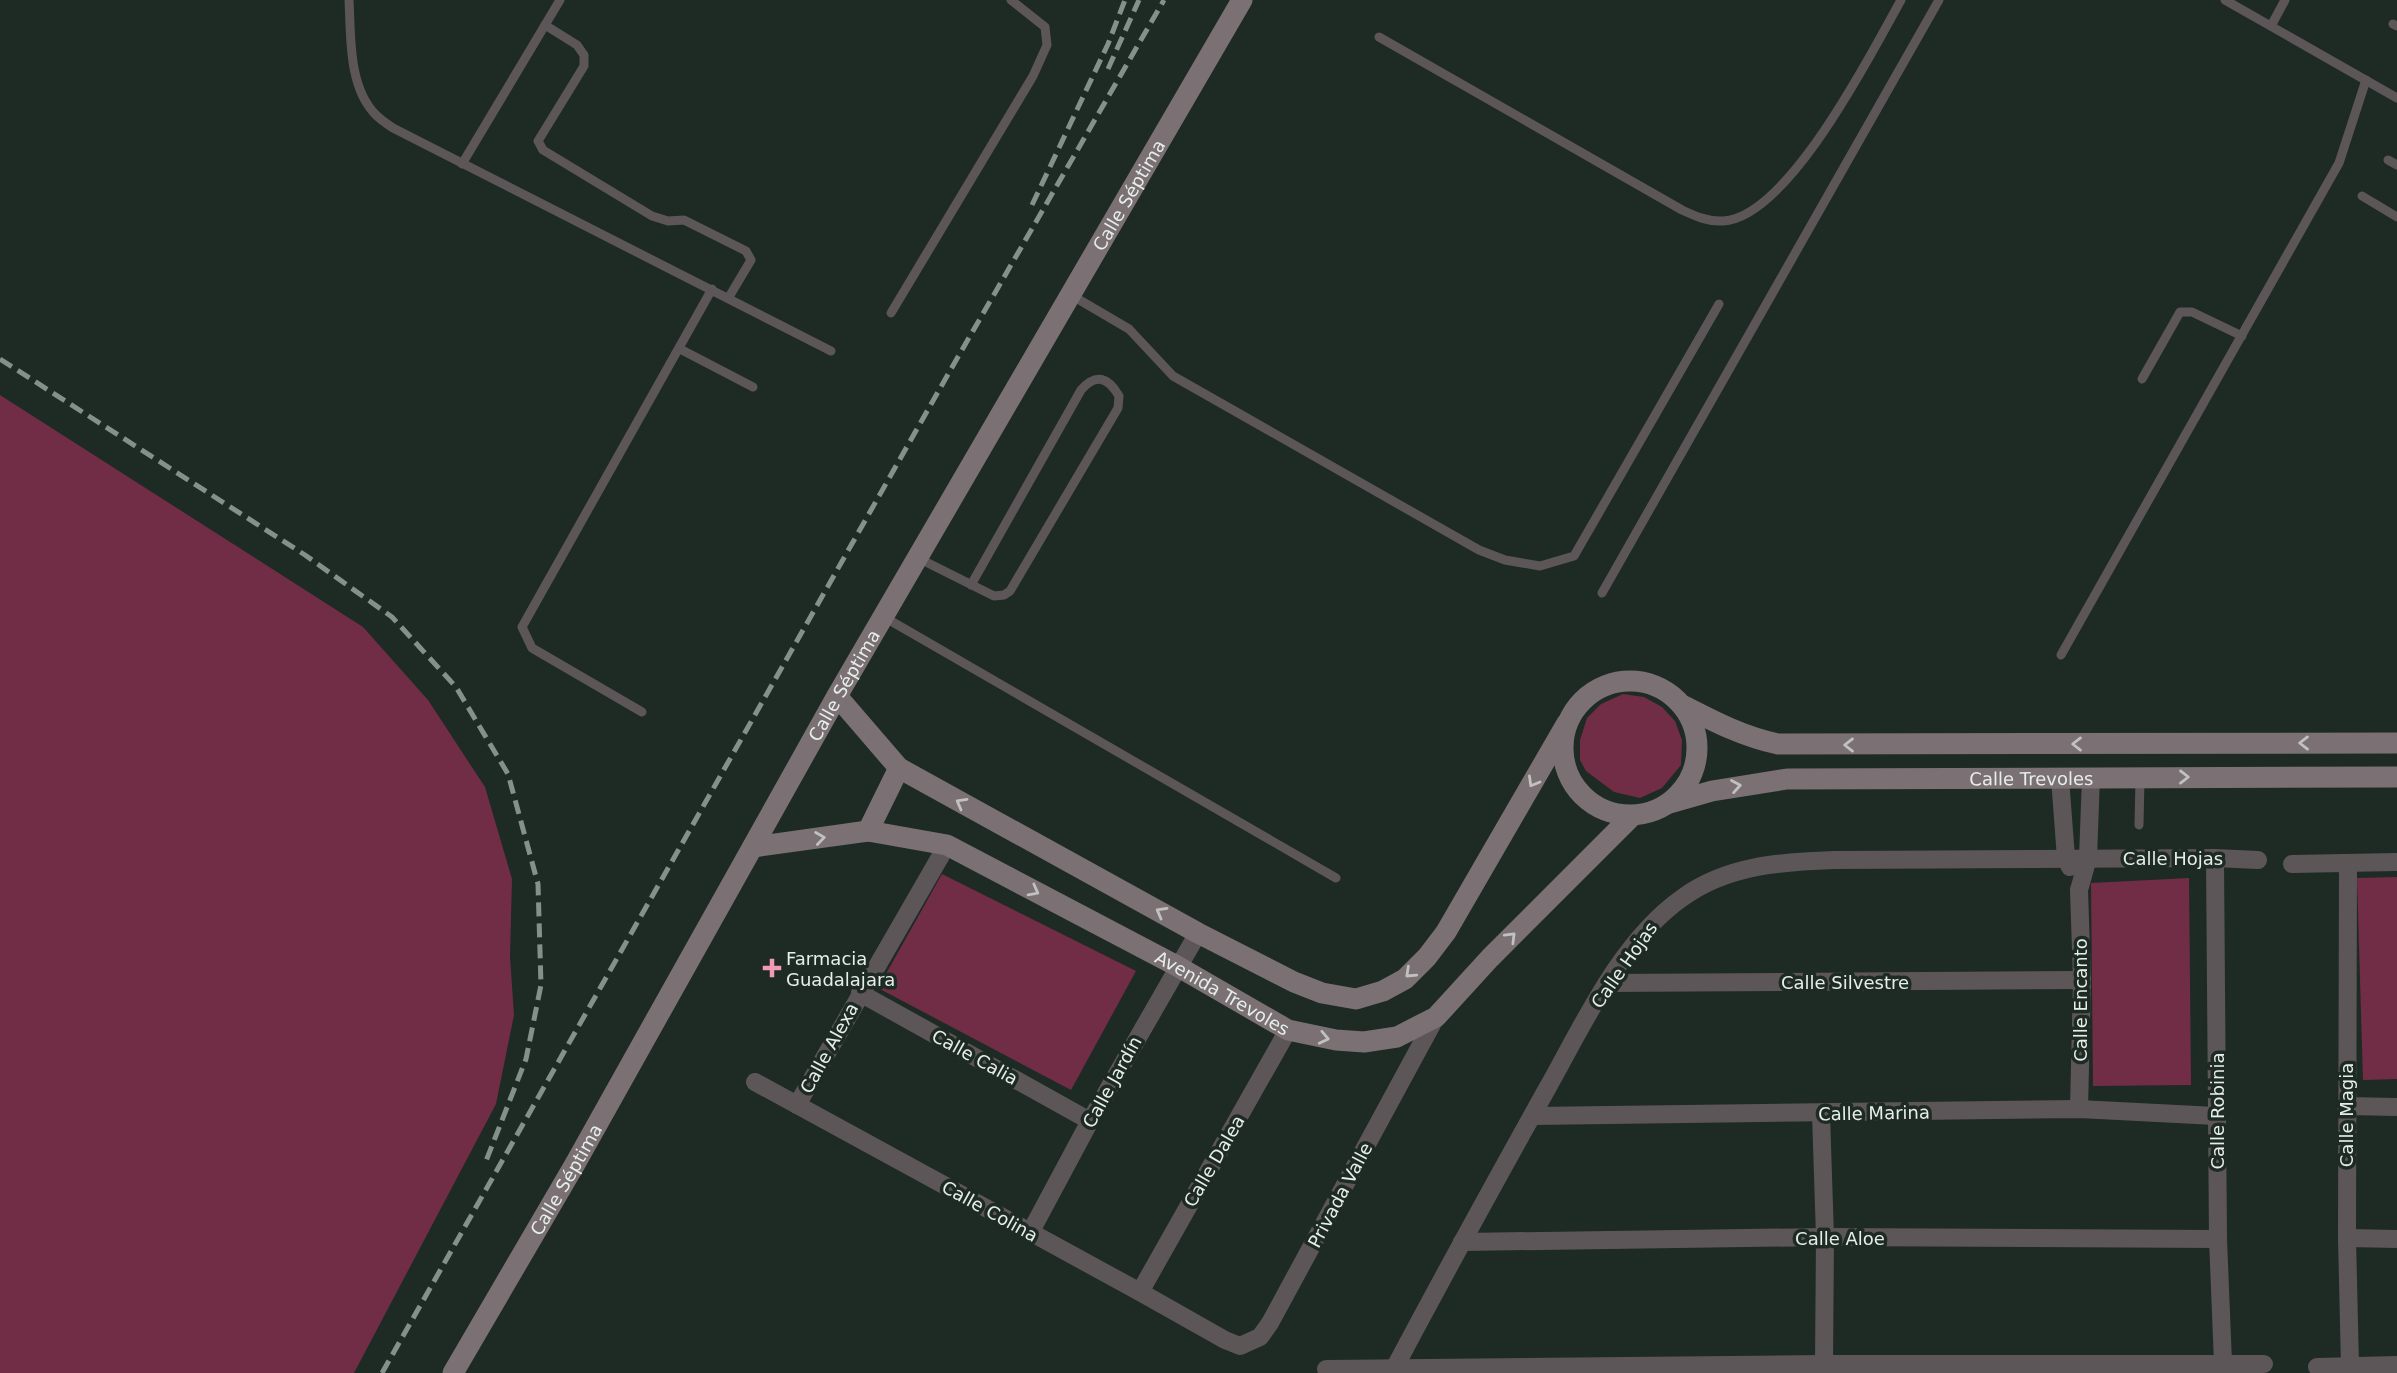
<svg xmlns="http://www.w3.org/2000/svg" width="2397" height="1373" viewBox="0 0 2397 1373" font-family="'DejaVu Sans',sans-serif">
	<rect width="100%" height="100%" fill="#1e2a24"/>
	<g fill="#712d46">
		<polygon points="0,395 363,627 428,700 485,787 512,879 510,957 514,1015 496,1104 354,1373 0,1373"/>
		<polygon points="1623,694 1644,697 1662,707 1675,721 1682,740 1681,765 1662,788 1640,798 1614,792 1586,771 1580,760 1580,740 1587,718 1601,704"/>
		<polygon points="942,874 1136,971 1071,1090 878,988"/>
		<polygon points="2397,877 2397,1079 2363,1080 2357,878"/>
		<polygon points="2189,878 2191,1085 2093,1086 2091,883"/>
	</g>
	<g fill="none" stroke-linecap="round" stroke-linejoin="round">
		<g stroke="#5d5658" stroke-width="9">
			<path d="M349 0C351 36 348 87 376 115 381 120 387 124 393 128L831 351"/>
			<polyline points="2225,0 2397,98"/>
			<polyline points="2393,24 2397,26"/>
			<polyline points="545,25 577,45 584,55 584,66 538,141 543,150 652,216 668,221 684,220 746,251 751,260 729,297"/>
			<polyline points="2271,26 2285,0"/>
			<path d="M1379 37 1682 210C1695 216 1708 222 1723 221 1788 218 1872 52 1901 0"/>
			<polyline points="2388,160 2397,165"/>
			<polyline points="462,164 560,0"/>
			<polyline points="2362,196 2397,217"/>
			<polyline points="1071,295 1129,329 1173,376 1479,550 1505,560 1540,566 1574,556 1719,304"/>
			<polyline points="891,313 1033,76 1047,45 1045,27 1011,0"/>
			<polyline points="680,349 753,387"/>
			<polyline points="2142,379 2180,312 2192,312 2242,336"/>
			<path d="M918 558 994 596 1004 595 1010 591 1118 408 1119 396C1108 377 1096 373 1081 390L971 585"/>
			<polyline points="1602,593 1939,0"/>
			<polyline points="884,617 1336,878"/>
			<polyline points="2061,655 2339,163 2366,80"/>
			<polyline points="642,712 532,648 522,627 712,289"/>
			<polyline points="2139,825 2140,779"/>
		</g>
		<g stroke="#5d5658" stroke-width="18">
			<polyline points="2060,778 2066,858 2070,867"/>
			<polyline points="2215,858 2218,1239 2223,1363"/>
			<polyline points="2292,864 2397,862"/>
			<polyline points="2348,864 2347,1238 2350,1366"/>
			<polyline points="1607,983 2082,980"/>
			<polyline points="860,993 1090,1121"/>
			<polyline points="755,1082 1140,1292 1225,1340 1240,1346 1260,1337 1270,1323 1436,1017"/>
			<polyline points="797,1105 947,845"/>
			<polyline points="2346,1106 2397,1107"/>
			<polyline points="2079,1109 2082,980 2079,890 2088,858 2091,777"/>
			<polyline points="1821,1114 1825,1237 1824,1364"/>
			<polyline points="1532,1116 2079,1109 2216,1116"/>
			<polyline points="1030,1233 1090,1121 1198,933"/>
			<polyline points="2347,1238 2397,1239"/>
			<polyline points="1462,1242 1825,1237 2218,1239"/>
			<polyline points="1140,1292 1288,1030"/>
			<path d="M1395 1367C1445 1273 1496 1180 1548 1087 1584 1023 1621 941 1682 898 1727 865 1781 862 1834 860L2215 858 2258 860"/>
			<polyline points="2317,1367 2397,1365"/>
			<polyline points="1326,1369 1824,1364 2264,1364"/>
		</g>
		<g stroke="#7b7073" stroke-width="21">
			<circle cx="1630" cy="748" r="67"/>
			<polyline points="837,696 899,768 1198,933 1294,982 1322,993 1356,999 1383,991 1405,979 1427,957 1446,932 1567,723"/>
			<path d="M1684 706C1715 722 1744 737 1778 744L2397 743"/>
			<path id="s1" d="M1670 803 1712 791 1787 779 2397 777"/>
			<polyline points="868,831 899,768"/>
			<path id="s2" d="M753 847 868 831 947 845 1177 966 1288 1030 1336 1040 1364 1042 1397 1037 1436 1017 1490 958 1632 816"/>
			<path id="s3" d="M453 1373 575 1164 837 696 1242 0"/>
		</g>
		<g stroke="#86908b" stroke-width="5" stroke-dasharray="14 7" stroke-linecap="butt">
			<polyline points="1108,69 1139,0"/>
			<polyline points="1032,205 1108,44 1125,0"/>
			<polyline points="0,359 305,555 392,617 456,687 508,774 538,884 541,985 526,1059 486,1161"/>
			<polyline points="382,1373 951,369 1164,0"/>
		</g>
	</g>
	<defs><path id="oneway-chevron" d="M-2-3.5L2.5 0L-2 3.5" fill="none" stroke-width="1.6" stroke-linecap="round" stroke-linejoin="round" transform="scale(1.75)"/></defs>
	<g stroke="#c1c2c0">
		<use href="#oneway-chevron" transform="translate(2304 743) rotate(180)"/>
		<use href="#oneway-chevron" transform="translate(2077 744) rotate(180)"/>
		<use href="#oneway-chevron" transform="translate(1849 745) rotate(180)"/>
		<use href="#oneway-chevron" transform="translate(2184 777)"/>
		<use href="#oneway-chevron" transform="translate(1533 782) rotate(120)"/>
		<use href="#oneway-chevron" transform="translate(1736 786) rotate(-10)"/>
		<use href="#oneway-chevron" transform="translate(961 803) rotate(-151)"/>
		<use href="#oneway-chevron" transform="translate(820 838) rotate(-8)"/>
		<use href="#oneway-chevron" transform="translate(1034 891) rotate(28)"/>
		<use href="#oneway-chevron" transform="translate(1161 912) rotate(-151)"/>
		<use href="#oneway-chevron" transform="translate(1511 937) rotate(-45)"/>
		<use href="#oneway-chevron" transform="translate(1410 973) rotate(137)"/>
		<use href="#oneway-chevron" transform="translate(1324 1038) rotate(12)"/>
	</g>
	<path fill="#f09ab5" stroke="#1e2a24" stroke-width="2.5" d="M768.5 957.5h7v7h7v7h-7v7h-7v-7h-7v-7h7z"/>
	<g text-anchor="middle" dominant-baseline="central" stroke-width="7" stroke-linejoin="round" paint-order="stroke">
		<g font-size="18" fill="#e6eeea" stroke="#1e2a24">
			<text stroke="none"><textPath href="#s3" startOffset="1358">Calle Séptima</textPath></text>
			<text stroke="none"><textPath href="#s3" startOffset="791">Calle Séptima</textPath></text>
			<text stroke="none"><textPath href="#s1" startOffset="364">Calle Trevoles</textPath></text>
			<text x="2173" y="858">Calle Hojas</text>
			<text transform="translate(1624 965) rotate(-55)">Calle Hojas</text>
			<text x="1845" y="982">Calle Silvestre</text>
			<text stroke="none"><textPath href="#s2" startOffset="509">Avenida Trevoles</textPath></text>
			<text transform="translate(2080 1000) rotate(-90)">Calle Encanto</text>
			<text transform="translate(829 1048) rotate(-61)">Calle Alexa</text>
			<text transform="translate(975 1057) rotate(29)">Calle Calia</text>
			<text transform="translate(1112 1082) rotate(-61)">Calle Jardín</text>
			<text transform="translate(2217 1111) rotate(-90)">Calle Robinia</text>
			<text transform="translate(1874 1113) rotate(-1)">Calle Marina</text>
			<text transform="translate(2346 1115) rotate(-90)">Calle Magia</text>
			<text transform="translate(1214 1161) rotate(-60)">Calle Dalea</text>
			<text stroke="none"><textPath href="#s3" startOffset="224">Calle Séptima</textPath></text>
			<text transform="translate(1340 1195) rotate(-62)">Privada Valle</text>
			<text transform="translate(990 1211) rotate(29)">Calle Colina</text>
			<text x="1840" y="1238">Calle Aloe</text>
		</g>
		<g font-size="18" fill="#e6eeea" stroke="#1e2a24" text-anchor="start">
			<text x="786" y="958">Farmacia<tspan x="786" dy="21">Guadalajara</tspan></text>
		</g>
	</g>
</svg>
